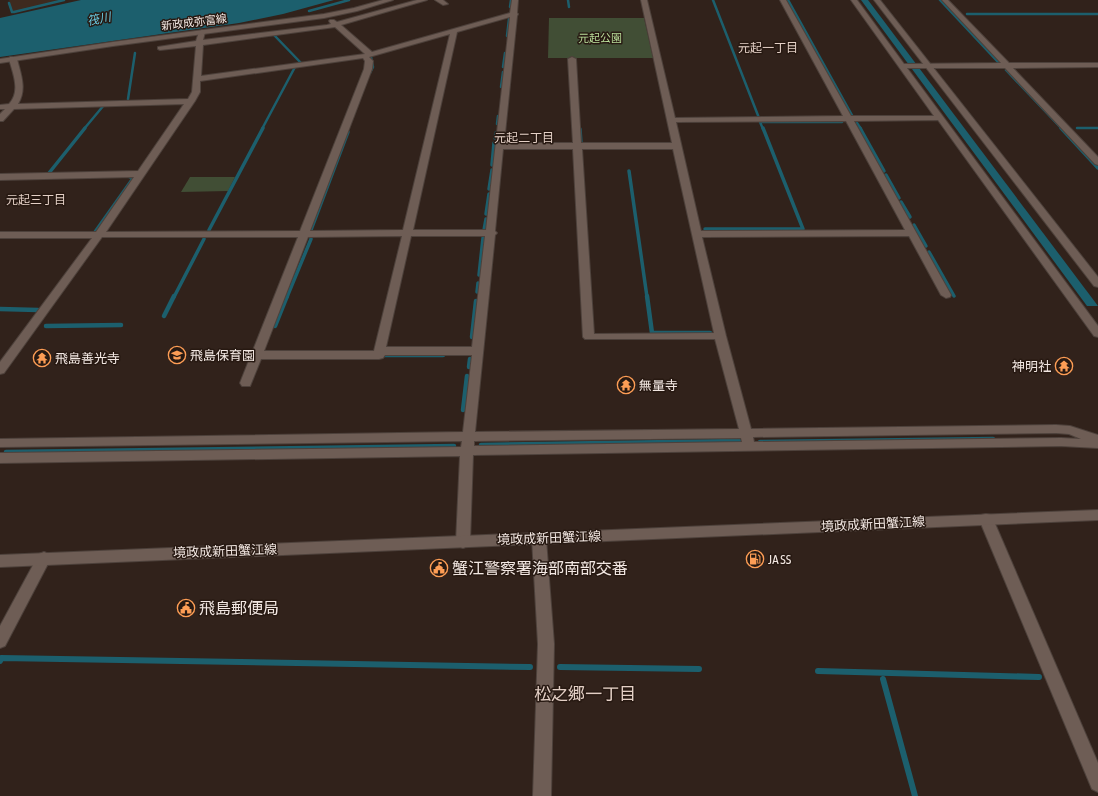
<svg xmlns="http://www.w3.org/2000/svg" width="1098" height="796" viewBox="0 0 1098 796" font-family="'Asap Condensed','Noto Sans JP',sans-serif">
  <rect width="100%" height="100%" fill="#31221b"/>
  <polygon fill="#3e2a1f" points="9,0 63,0 14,12 12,11"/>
  <g fill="#414e35">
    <polygon points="549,18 644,18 653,58 548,58"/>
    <polygon points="190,177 235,177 228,191 181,192"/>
  </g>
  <g fill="#1c5f6d">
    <polygon points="81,0 334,0 283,14 239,23 0,57 0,18"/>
    <polygon points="861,0 868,0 1098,306 1087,306"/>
  </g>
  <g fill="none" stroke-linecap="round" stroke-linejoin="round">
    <g stroke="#1c5f6d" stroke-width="2.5">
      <polyline points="568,0 569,7"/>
      <polyline points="713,0 759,118"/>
      <polyline points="788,0 853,117"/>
      <polyline points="940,0 998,62"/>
      <polyline points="9,3 12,12 14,12 64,0"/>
      <polyline points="510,7 511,0"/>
      <polyline points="309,11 349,0"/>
      <polyline points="967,14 1098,14"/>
      <polyline points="274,35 301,63"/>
      <polyline points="507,36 509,19"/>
      <polyline points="503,67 505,53"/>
      <polyline points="1006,70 1062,129"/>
      <polyline points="370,73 373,67 371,57"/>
      <polyline points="501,87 503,72"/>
      <polyline points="128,99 135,53"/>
      <polyline points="857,123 861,129"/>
      <polyline points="497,124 498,116"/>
      <polyline points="1077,128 1098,128"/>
      <polyline points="84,129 104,105"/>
      <polyline points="262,129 295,67"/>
      <polyline points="763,129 760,122 842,122"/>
    </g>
    <g stroke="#1c5f6d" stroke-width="3.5">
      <polyline points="860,128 884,171"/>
      <polyline points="1061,128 1098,168"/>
      <polyline points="580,129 581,143"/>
      <polyline points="495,138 496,133"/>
      <polyline points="492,165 494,143"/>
      <polyline points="629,171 647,297"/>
      <polyline points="49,173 85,128"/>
      <polyline points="886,175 899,198"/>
      <polyline points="489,189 492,170"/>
      <polyline points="901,202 910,217"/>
      <polyline points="486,214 489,194"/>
      <polyline points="914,225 926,246"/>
      <polyline points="705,229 803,229 763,128"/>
      <polyline points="209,230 263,128"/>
      <polyline points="311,230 348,132"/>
      <polyline points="484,230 486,219"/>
      <polyline points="95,232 134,177 130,177"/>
      <polyline points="929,252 954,296"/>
      <polyline points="479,275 483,238"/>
      <polyline points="477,292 478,283"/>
      <polyline points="174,297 204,239"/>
      <polyline points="287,297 311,239"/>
    </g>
    <g stroke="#1c5f6d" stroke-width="4.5">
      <polyline points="647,296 652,333 710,333"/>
      <polyline points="0,309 38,310"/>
      <polyline points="164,316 174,296"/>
      <polyline points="46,326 121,325"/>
      <polyline points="275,326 287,296"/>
      <polyline points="472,337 476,301"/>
      <polyline points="384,355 443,355"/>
      <polyline points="469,367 470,359"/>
      <polyline points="463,410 467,376"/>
      <polyline points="760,442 993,439"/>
      <polyline points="481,445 739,441"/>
      <polyline points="6,452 454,446"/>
    </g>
    <g stroke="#1c5f6d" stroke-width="6">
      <polyline points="0,661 1,658 530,667"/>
      <polyline points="560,667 699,669"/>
      <polyline points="818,671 1039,677"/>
      <polyline points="883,679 915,796"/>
    </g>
    <defs>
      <g id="minor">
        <path d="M417,0H427L341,25L372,52L510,13L512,0H518L517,13L518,14L517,16L504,143H573L568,59L572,57L576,59L581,143H672L641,0H647L675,118L843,116L780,0H786L851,116H934L851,0H857L904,64L1001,63L942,0H948L1009,63H1098V67L1013,68L1098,157V165L1095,164L1005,68H907L1098,326V337L1094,336L938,120L854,121L951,295L950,297L946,298L941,295L909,236L702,237L726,336L751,429L1056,425L1070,426L1098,435V448L1061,446L473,455L470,542L468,546L463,548L458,546L456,542L460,456L0,463V453L461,447L462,441L0,447V439L463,432L472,355H385L383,358L379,359H261L250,386H242L240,383L298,237H102L4,373L0,374V362L92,238H0V232H96L134,177L0,180V174L138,171L184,104L14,109L3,121H0V114L5,109H0V105L9,104C21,91 13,74 9,59L10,57H16L17,59C21,75 27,89 18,104L188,99L192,92L196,46L160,50L158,49V47L196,41L199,32L202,30L205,32L203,40L327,25L331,24L329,21L330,20H334L337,22ZM510,17L486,230H413L457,32ZM335,27L365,54L201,76L203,45ZM450,34L403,230L310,231L372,69L373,61L369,57ZM363,58L365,61L364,69L300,231L106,232L195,101L200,92V81ZM846,121L905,230L701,231L676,122ZM503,149H573L583,337L585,339H715L739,429L475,432L495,235L497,233L495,231ZM582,149H673L714,333L594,334ZM402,236L374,351H264L308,237ZM411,236H485L472,347H386ZM1056,433L1069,434L1081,439L1061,438L754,442L753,437ZM741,438L742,442L474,446V441Z"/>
        <polygon points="435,0 443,0 448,4 443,5"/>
        <polygon points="986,514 991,515 993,519 1098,763 1098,792 1092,789 979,519 981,515"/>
        <polygon points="44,552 49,554 51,558 5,646 0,648 0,626 39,554"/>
      </g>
      <g id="tertiary">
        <polygon points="874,0 880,0 1098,277 1098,287 1094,286"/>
        <polygon points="539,534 544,535 546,539 554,644 551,796 533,796 538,644 532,539 534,535"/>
      </g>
      <g id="secondary">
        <polygon points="383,0 393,0 357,11 324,18 113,46 0,63 0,59 113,42 324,14 354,8"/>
        <polygon points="1098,510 1098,520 0,567 0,555"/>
      </g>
    </defs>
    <use href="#minor" stroke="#4d413b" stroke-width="2"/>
    <use href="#tertiary" stroke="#4d413b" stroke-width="2"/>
    <use href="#secondary" stroke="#4d413b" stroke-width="2"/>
    <use href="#minor" fill="#6e5d55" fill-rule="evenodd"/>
    <use href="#tertiary" fill="#6e5d55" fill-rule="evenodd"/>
    <use href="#secondary" fill="#6e5d55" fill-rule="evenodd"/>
  </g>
  <defs>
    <symbol id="school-ring" viewBox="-11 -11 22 22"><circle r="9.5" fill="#271912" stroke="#fd9d55" stroke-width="1.5"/><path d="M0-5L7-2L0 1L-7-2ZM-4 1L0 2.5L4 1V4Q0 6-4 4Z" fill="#fd9d55"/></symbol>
    <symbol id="temple-ring" viewBox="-11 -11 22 22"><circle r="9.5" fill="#271912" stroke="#fd9d55" stroke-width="1.5"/><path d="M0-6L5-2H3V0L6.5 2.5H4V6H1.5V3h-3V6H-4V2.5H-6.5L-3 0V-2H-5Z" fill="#fd9d55"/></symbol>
    <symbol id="fuel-ring" viewBox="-11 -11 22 22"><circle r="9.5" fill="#271912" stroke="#fd9d55" stroke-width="1.5"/><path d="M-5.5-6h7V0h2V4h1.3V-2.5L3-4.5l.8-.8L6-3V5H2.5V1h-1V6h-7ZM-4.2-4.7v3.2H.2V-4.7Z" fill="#fd9d55"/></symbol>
    <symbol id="civic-ring" viewBox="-11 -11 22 22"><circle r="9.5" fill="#271912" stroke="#fd9d55" stroke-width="1.5"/><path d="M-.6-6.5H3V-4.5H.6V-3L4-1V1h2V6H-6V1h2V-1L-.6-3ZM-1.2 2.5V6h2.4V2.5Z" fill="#fd9d55"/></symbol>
  </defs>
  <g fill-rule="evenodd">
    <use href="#school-ring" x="167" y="345" width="20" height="20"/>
    <use href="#temple-ring" x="32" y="348" width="20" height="20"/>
    <use href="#temple-ring" x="1054" y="356" width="20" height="20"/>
    <use href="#temple-ring" x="616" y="375" width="20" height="20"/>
    <use href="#fuel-ring" x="745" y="549" width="20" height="20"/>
    <use href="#civic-ring" x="429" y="558" width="20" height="20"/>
    <use href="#civic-ring" x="176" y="598" width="20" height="20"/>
  </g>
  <g text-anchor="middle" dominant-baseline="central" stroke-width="3" stroke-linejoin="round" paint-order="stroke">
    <g font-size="11" fill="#f2e7e2" stroke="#271912">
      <text transform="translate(194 22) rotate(-7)">新政成弥富線</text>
    </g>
    <g font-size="11" fill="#bade9a" stroke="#271912">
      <text x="600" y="38">元起公園</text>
    </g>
    <g font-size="12" font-style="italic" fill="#6bcee6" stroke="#271912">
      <text transform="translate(99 19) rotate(-11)">筏川</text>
    </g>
    <g font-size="12" fill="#e4d0c6" stroke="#271912">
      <text x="768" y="48">元起一丁目</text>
      <text x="524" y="138">元起二丁目</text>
      <text x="36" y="200">元起三丁目</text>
    </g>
    <g font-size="13" fill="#f2e7e2" stroke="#271912" text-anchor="start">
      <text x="190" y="355">飛島保育園</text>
      <text x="55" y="358">飛島善光寺</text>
      <text x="1051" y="366" text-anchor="end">神明社</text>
      <text x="639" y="385">無量寺</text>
      <text x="768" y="559">JA SS</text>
    </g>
    <g font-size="13" fill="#f2e7e2" stroke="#271912">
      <text transform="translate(873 524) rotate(-3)">境政成新田蟹江線</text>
      <text transform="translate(549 538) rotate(-2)">境政成新田蟹江線</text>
      <text transform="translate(225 551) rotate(-2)">境政成新田蟹江線</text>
    </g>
    <g font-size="16" fill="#f2e7e2" stroke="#271912" text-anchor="start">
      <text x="452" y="568">蟹江警察署海部南部交番</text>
      <text x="199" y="608">飛島郵便局</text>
    </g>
    <g font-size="17" fill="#e4d0c6" stroke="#271912">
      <text x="585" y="694">松之郷一丁目</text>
    </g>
  </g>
</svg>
